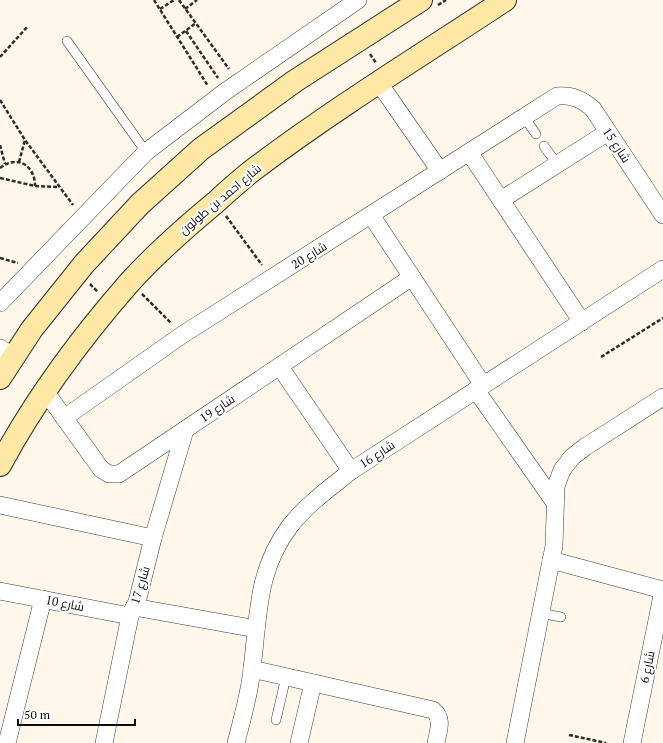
<svg xmlns="http://www.w3.org/2000/svg" width="663" height="743" viewBox="0 0 663 743" font-family="'PT Serif',Cairo,serif">
  <rect width="100%" height="100%" fill="#fff8ea"/>
  <g fill="none" stroke-linecap="round" stroke-linejoin="round">
    <defs>
      <g id="lane">
        <polyline points="67,41 146,152"/>
        <polyline points="524,117 536,134"/>
        <polyline points="544,146 557,164"/>
        <polyline points="540,613 561,617"/>
        <polyline points="276,720 286,677"/>
      </g>
      <g id="street">
        <polyline points="379,83 440,171"/>
        <polyline points="469,152 582,322"/>
        <polyline points="501,200 608,132"/>
        <polyline points="371,215 483,385"/>
        <polyline points="0,303 146,152 226,91 358,0"/>
        <polyline points="0,348 14,357"/>
        <polyline points="280,367 351,471"/>
        <polyline points="476,390 555,503"/>
        <polyline points="45,391 101,469 109,474 119,474 412,277"/>
        <path d="M64,418L182,335L557,96C572,95 582,99 593,109L663,215"/>
        <polyline points="0,505 153,538"/>
        <polyline points="551,560 663,590"/>
        <polyline points="0,591 130,616"/>
        <polyline points="134,607 256,629"/>
        <path d="M252,669L433,710C444,719 438,731 436,743"/>
        <polyline points="7,743 43,599"/>
        <polyline points="104,743 130,616 137,602 153,538 185,430"/>
        <path d="M236,743C242,719 250,693 252,668C259,615 256,571 290,526C307,504 330,488 351,471L663,269"/>
        <polyline points="299,743 313,683"/>
        <polyline points="515,743 554,546 556,486 562,470 572,457 585,447 663,397"/>
        <polyline points="632,743 663,591"/>
      </g>
      <g id="secondary">
        <polyline points="0,378 32,329 84,264 140,204 201,149 295,81 421,0"/>
        <path d="M0,465C35,400 80,339 129,283C155,254 186,227 216,202C228,191 240,180 253,170C334,109 420,56 505,0"/>
      </g>
    </defs>
    <use href="#lane" stroke="#3e3e3e" stroke-width="10"/>
    <use href="#street" stroke="#3e3e3e" stroke-width="18"/>
    <use href="#secondary" stroke="#2d2d2d" stroke-width="24"/>
    <g stroke="#2d2d2d" stroke-width="2.5" stroke-dasharray="4 2" stroke-linecap="butt">
      <polyline points="154,0 208,86"/>
      <polyline points="179,0 229,69"/>
      <polyline points="438,5 446,0"/>
      <polyline points="160,9 174,0"/>
      <polyline points="185,9 197,0"/>
      <polyline points="186,31 218,78"/>
      <polyline points="177,37 196,23"/>
      <polyline points="370,54 376,63"/>
      <polyline points="0,57 28,26"/>
      <polyline points="0,100 25,140 73,205"/>
      <polyline points="0,145 5,164"/>
      <polyline points="19,162 25,140"/>
      <path d="M0,168C18,154 35,166 35,186"/>
      <polyline points="0,178 35,186 59,187"/>
      <polyline points="226,216 262,265"/>
      <polyline points="0,258 18,263"/>
      <polyline points="90,284 98,292"/>
      <polyline points="142,294 171,323"/>
      <polyline points="601,357 663,318"/>
      <polyline points="569,735 606,743"/>
    </g>
    <use href="#lane" stroke="#fff" stroke-width="9"/>
    <use href="#street" stroke="#fff" stroke-width="17"/>
    <use href="#secondary" stroke="#ffe8a5" stroke-width="22"/>
  </g>
  <g text-anchor="middle" dominant-baseline="central" stroke-width="4" stroke-linejoin="round" paint-order="stroke">
    <g font-size="12" fill="#0b0b0b" stroke="#fff">
      <text transform="translate(617 145) rotate(56)">شارع 15</text>
      <text transform="translate(220 199) rotate(-40)">شارع احمد بن طولون</text>
      <text transform="translate(309 255) rotate(-32)">شارع 20</text>
      <text transform="translate(217 408) rotate(-34)">شارع 19</text>
      <text transform="translate(377 454) rotate(-33)">شارع 16</text>
      <text transform="translate(140 585) rotate(-73)">شارع 17</text>
      <text transform="translate(65 603) rotate(11)">شارع 10</text>
      <text transform="translate(647 667) rotate(-79)">شارع 6</text>
    </g>
  </g>
  <path d="M18 719v6h117v-6" fill="none" stroke="#0b0b0b" stroke-width="2"/>
  <text x="24" y="719" font-size="12" fill="#0b0b0b" stroke="#ffffff" stroke-width="3" paint-order="stroke">50 m</text>
</svg>
